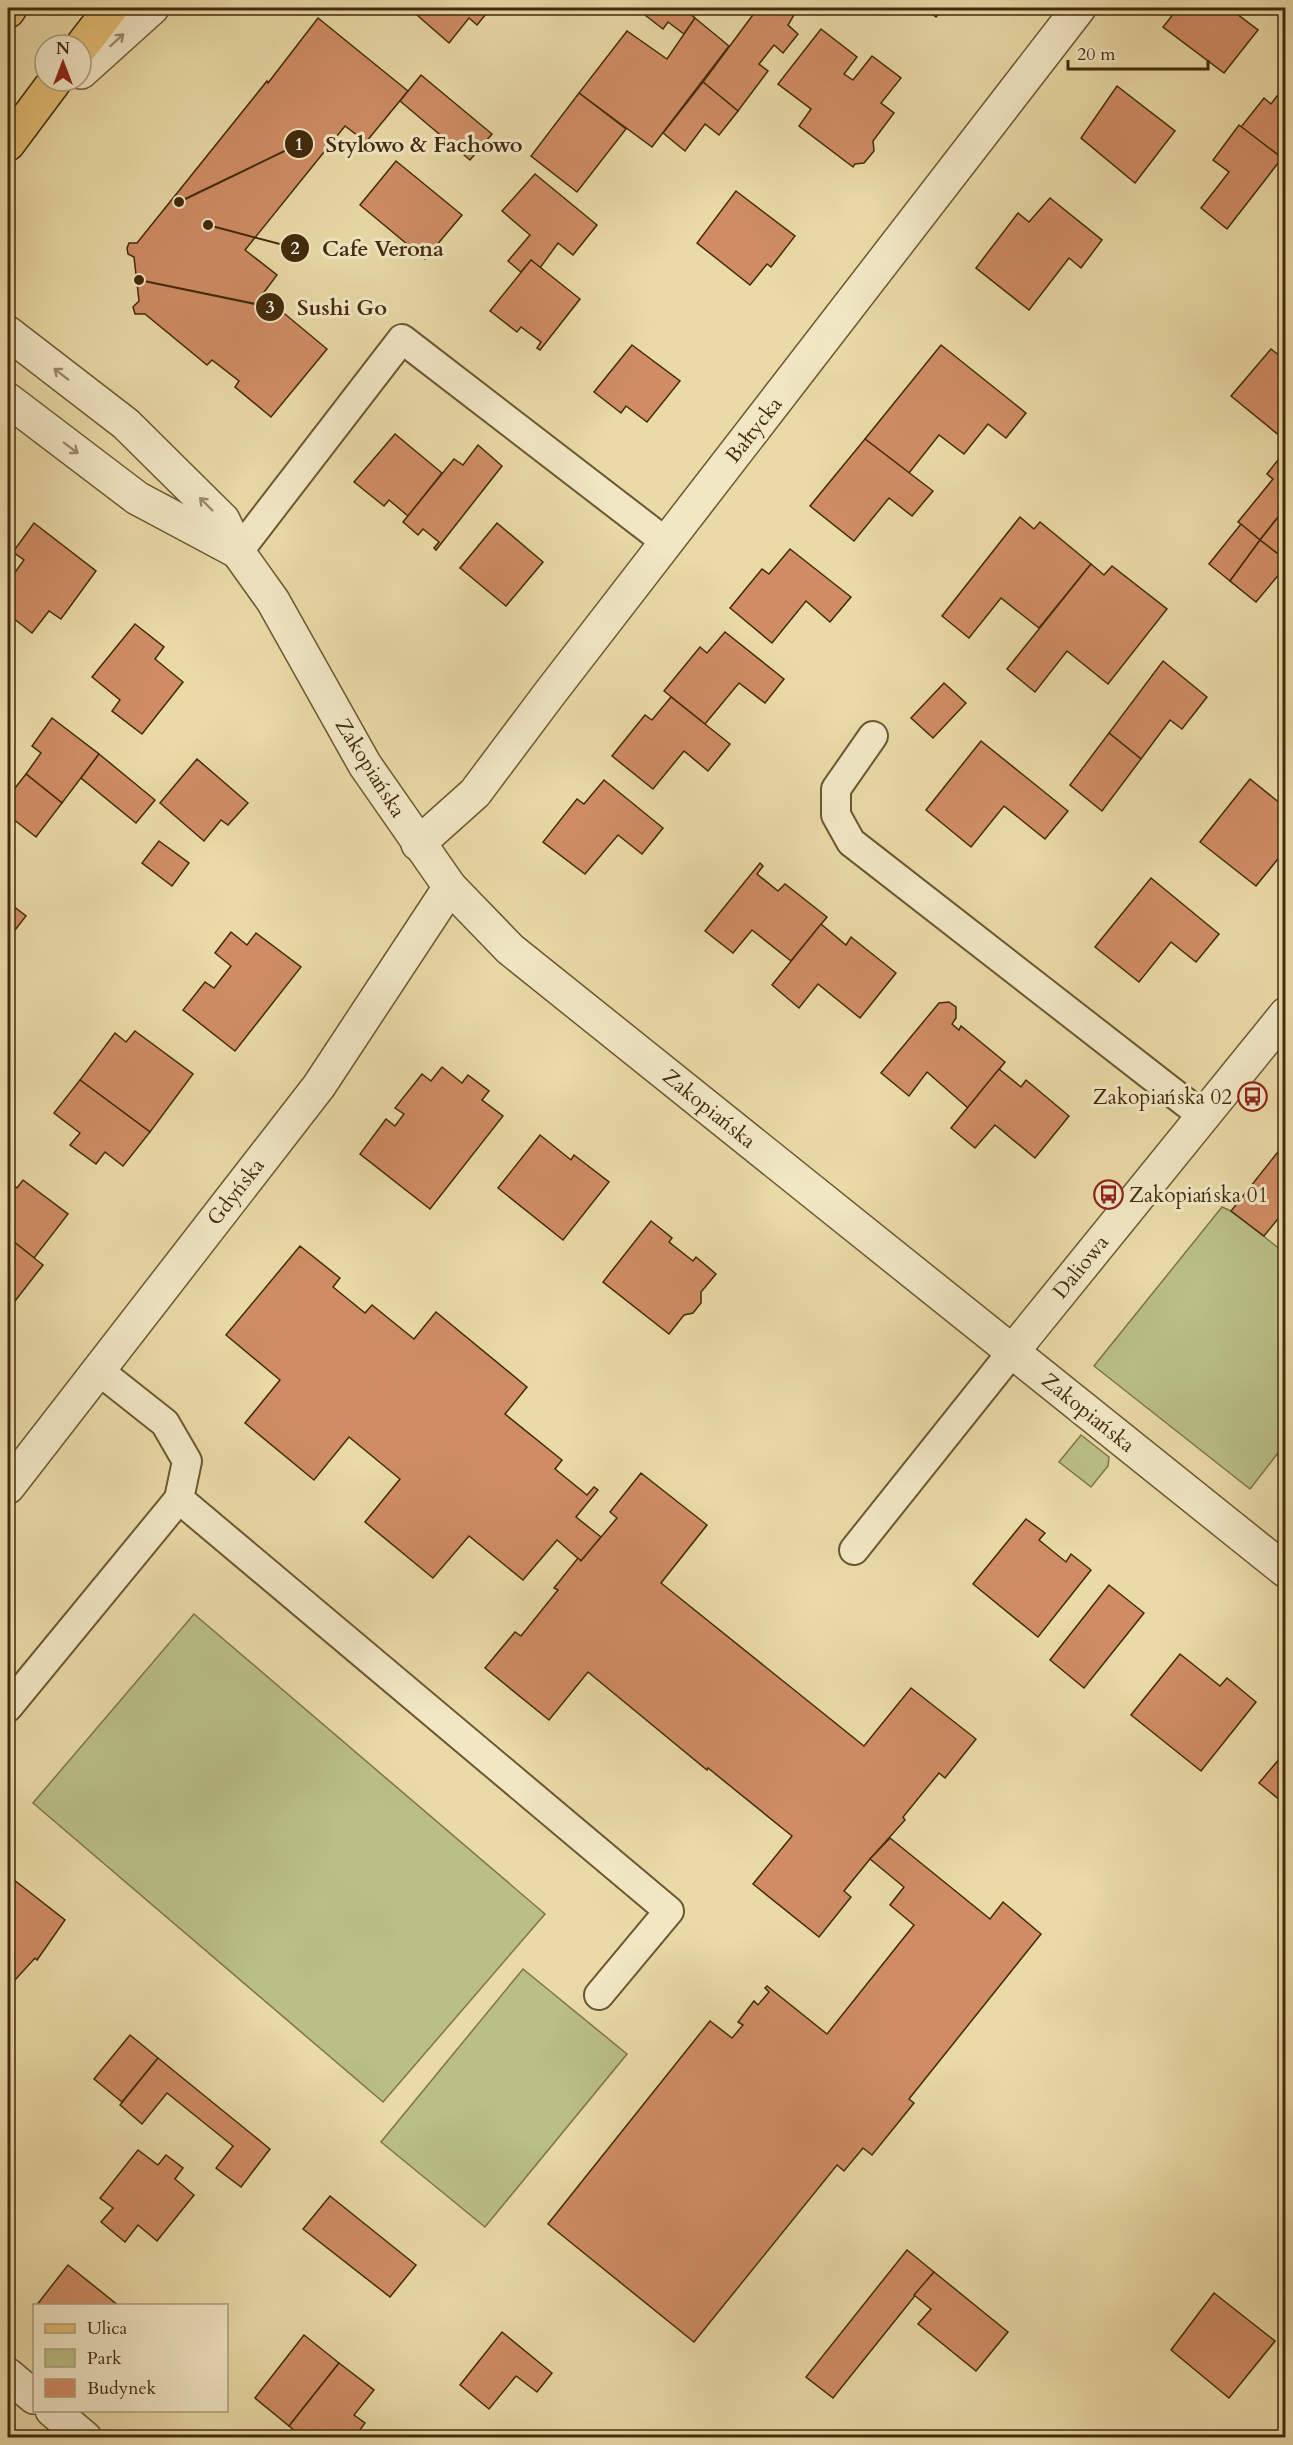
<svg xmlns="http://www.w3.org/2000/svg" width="1293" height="2445" viewBox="0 0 1293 2445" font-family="Cardo,serif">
  <rect width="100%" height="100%" fill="#e9daa6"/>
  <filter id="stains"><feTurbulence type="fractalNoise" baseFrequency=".00333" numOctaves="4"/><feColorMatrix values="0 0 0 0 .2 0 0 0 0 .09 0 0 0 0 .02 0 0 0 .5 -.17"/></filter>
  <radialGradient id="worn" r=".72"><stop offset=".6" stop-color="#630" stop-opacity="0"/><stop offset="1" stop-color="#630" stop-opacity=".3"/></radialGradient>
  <g fill="#b9bf85" stroke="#7e7548" stroke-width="1.5">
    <polygon points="1222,1207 1231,1211 1285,1253 1285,1444 1250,1489 1094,1366"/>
    <polygon points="1081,1435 1109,1457 1108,1466 1091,1487 1059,1462"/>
    <polygon points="194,1614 545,1914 383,2102 33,1803"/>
    <polygon points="523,1969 627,2054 485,2227 381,2142"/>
  </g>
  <g fill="#d08d64" stroke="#422b0c" stroke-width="1.5">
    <polygon points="409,8 491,8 477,25 469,18 449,43"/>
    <polygon points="636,8 683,8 695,18 684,34 668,22 663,29"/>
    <polygon points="758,8 798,8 788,25 798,34 783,53 774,45 759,64 768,71 738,111 703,82"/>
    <polygon points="924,8 944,8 936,17"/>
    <polygon points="1178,8 1229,8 1258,30 1224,73 1163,27"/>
    <polygon points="318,18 408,91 366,142 345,126 245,250 277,275 262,295 327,349 271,417 235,387 239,381 212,360 207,365 145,314 135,314 133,307 139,301 134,257 128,254 127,248 129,243 137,243 267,81 268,83"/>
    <polygon points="695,18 729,46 652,147 579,93 627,31 667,59"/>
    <polygon points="821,29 857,57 844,74 853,80 872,56 901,78 881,103 894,113 873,141 874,151 864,163 855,164 853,167 799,126 811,109 778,84"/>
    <polygon points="421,75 492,134 470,160 400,101"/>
    <polygon points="703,82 738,111 719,135 705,124 685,151 663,133"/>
    <polygon points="1117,86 1175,131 1135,183 1081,138"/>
    <polygon points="579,93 626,129 577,192 531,156"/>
    <polygon points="1277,96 1286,100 1286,154 1282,158 1241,127 1264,98 1271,104"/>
    <polygon points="1239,125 1282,158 1227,229 1201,208 1229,172 1213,160"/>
    <polygon points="396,161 462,215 425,259 360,205"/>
    <polygon points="535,174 597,225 573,255 558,243 540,268 531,260 521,272 508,261 530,235 502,211"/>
    <polygon points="736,191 795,236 771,267 767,264 750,285 697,243"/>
    <polygon points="1050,198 1102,240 1081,268 1069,258 1029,310 976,268 1018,213 1029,222"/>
    <polygon points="531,260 580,299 540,350 537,348 541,342 521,327 517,332 490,311"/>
    <polygon points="632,345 680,381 647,422 626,406 621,413 594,392"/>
    <polygon points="941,345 1026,413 1006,438 988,424 964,454 939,435 909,473 865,439"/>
    <polygon points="1271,349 1286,361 1286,441 1231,396"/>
    <polygon points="395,434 442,473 408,516 389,500 384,506 354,482"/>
    <polygon points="865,439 933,491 912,516 889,498 854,541 810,506"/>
    <polygon points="478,445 502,466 436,550 434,548 439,542 423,529 418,535 403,522 454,459 463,465"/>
    <polygon points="1284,452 1286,507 1260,540 1238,522 1273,479 1267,474"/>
    <polygon points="1286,507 1286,553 1282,558 1260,540"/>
    <polygon points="1020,517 1034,529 1040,522 1091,564 1039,628 1001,598 969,638 942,616"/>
    <polygon points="34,523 96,571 61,619 49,611 32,633 8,614 8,582 24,560 13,552"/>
    <polygon points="497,523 543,562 506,606 460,568"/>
    <polygon points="1241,524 1260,540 1230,581 1209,564"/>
    <polygon points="1260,540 1286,560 1286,566 1256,602 1230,581"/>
    <polygon points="790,549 851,597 830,622 806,601 772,643 730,608 762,569 769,574"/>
    <polygon points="1091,564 1104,575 1112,566 1167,609 1108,684 1067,651 1035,692 1007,669"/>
    <polygon points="135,624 164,647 155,659 183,682 142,734 112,711 120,700 92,677"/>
    <polygon points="725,632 784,679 765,703 739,683 705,724 664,691 700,647 707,653"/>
    <polygon points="1163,661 1207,697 1182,729 1170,720 1141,759 1109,733"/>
    <polygon points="944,683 966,703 933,738 911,718"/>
    <polygon points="671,697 730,744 708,771 684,751 653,789 612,756 645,715 652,720"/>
    <polygon points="52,718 99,754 62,803 26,774 41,753 32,746"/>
    <polygon points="1109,733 1141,759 1102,811 1070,785"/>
    <polygon points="981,741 1068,811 1045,839 1004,806 971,847 926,810"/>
    <polygon points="99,754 155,800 136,823 81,778"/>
    <polygon points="197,759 248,803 228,825 221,820 204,841 160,803"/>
    <polygon points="26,774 62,803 36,837 8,815 8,797"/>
    <polygon points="1250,779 1286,808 1286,849 1256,886 1200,842"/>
    <polygon points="604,780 663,828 642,854 618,835 585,874 543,842 577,799 584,804"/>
    <polygon points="159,841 189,863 172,886 142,863"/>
    <polygon points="760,863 763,866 757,874 778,891 785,884 827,917 791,961 752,930 733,953 705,931"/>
    <polygon points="1151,878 1219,934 1196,962 1171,942 1139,982 1095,947"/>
    <polygon points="8,902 26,916 8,939"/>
    <polygon points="821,924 846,945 851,937 896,973 860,1018 818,984 799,1008 772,985"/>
    <polygon points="231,932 247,945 256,933 301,967 235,1051 183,1010 205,982 214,988 231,966 215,953"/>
    <polygon points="949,1002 956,1007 956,1018 952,1024 959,1030 961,1026 1005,1062 968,1108 927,1072 909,1096 881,1073 939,1003"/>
    <polygon points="135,1031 193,1074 150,1132 80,1080 115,1033 126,1042"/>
    <polygon points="442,1067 462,1083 468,1075 489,1091 482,1100 503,1116 430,1209 360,1154 386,1119 395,1126 404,1114 395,1108 422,1074 431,1081"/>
    <polygon points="999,1069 1021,1087 1026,1080 1069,1116 1035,1158 995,1125 975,1148 951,1128"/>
    <polygon points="80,1080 150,1132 123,1166 105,1152 96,1164 70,1145 80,1133 54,1113"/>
    <polygon points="540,1135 571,1160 574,1155 609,1182 563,1240 498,1188"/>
    <polygon points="1285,1143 1286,1209 1264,1236 1231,1211"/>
    <polygon points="23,1180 68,1214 34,1258 8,1237 8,1181 17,1188"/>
    <polygon points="651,1221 672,1238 669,1242 693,1261 696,1257 716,1274 701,1292 701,1303 693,1313 684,1315 669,1334 603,1282"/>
    <polygon points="8,1237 43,1265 8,1310"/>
    <polygon points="300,1246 340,1278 333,1287 365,1313 372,1305 414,1339 436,1312 527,1387 505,1414 562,1460 555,1469 587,1495 594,1487 598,1490 576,1517 601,1537 581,1561 557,1540 523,1580 469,1536 433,1578 365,1522 400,1479 349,1437 314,1480 245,1423 280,1380 226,1335"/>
    <polygon points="641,1473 707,1525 661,1583 864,1746 911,1688 976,1739 945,1778 939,1773 903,1817 905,1820 870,1859 844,1891 851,1897 819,1937 753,1884 792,1836 708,1768 707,1770 588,1672 549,1720 485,1668 515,1632 521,1636 558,1590 554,1588 578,1558 581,1561 617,1518 610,1512"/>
    <polygon points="1026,1519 1045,1533 1039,1540 1066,1562 1071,1554 1091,1570 1038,1637 973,1584"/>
    <polygon points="1109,1585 1144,1613 1084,1688 1050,1660"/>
    <polygon points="1180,1654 1220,1686 1227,1678 1256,1702 1201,1771 1131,1715"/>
    <polygon points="1286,1751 1286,1805 1259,1783"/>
    <polygon points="890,1838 990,1919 1003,1902 1041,1934 909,2099 914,2103 872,2155 863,2148 844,2171 837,2165 694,2342 548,2224 710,2021 732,2038 743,2025 738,2022 754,2001 758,2005 769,1992 765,1988 767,1986 827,2034 914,1925 890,1905 904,1887 870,1859"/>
    <polygon points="9,1876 65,1920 37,1960 35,1958 15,1980 8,1974"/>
    <polygon points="130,2035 158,2058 122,2102 94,2079"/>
    <polygon points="158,2058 270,2149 241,2187 216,2168 233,2146 167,2093 142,2124 120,2105"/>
    <polygon points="138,2150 158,2165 166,2155 183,2168 175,2179 194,2195 157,2241 138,2225 125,2242 101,2222 113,2208 100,2198"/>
    <polygon points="330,2196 416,2265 390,2297 303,2229"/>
    <polygon points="907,2250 934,2272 833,2398 806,2377"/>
    <polygon points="68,2265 119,2306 36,2306"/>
    <polygon points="934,2272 1008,2332 976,2371 918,2324 931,2309 914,2295"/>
    <polygon points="1214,2293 1275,2341 1229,2398 1171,2350"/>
    <polygon points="502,2332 552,2373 537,2392 516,2376 489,2409 460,2385"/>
    <polygon points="304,2335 339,2363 289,2426 255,2398"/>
    <polygon points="339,2363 374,2390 354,2415 365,2423 354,2438 304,2438 289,2426"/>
  </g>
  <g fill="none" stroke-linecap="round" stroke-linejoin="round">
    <defs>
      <g id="service">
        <polyline points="238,552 402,339 667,543"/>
        <polyline points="873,736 836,789 836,815 851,842 1203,1116"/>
        <polyline points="98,1370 165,1423 187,1461 179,1499 669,1911 599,1995"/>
        <polyline points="854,1550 1012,1352"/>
        <polyline points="8,1707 179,1499"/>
      </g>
      <g id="minor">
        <polyline points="81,72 152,8"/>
        <polyline points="8,333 126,424 223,520 238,552 273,601 365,765 450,887 510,949 1286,1571"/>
        <polyline points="8,400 137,498 238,552"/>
        <polyline points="418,844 475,793 550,693 1079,8"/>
        <polyline points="1012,1352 1286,1014"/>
        <polyline points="8,1487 319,1086 450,887"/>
        <polyline points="8,2375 34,2397"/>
        <polyline points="52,2410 85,2438"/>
      </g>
      <g id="primary">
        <polyline points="8,11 10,8"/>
        <polyline points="81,47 111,8"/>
        <polyline points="8,144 55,81"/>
      </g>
    </defs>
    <use href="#service" stroke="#6c5732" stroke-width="32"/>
    <use href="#minor" stroke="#6c5732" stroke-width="36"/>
    <use href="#primary" stroke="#422b0c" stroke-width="36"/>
    <use href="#service" stroke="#f1e7c5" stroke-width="28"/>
    <use href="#minor" stroke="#f1e7c5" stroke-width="33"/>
    <use href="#primary" stroke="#e4bd73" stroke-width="33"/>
  </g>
  <defs><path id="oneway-shaft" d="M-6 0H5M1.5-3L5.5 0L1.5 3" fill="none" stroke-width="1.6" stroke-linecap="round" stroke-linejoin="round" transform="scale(1.5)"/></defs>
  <g stroke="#9a8968">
    <use href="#oneway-shaft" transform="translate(117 40) rotate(-42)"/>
    <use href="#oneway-shaft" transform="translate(61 374) rotate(-142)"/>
    <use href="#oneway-shaft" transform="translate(71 448) rotate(37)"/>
    <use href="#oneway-shaft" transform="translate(206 504) rotate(-135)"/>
  </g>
  <defs>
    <symbol id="bus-ring" viewBox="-11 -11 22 22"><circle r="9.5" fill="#f1e7c5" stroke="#8f2418" stroke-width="1.5"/><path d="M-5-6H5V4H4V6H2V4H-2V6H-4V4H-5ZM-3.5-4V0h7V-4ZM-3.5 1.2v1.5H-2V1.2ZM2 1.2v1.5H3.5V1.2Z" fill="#8f2418"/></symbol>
  </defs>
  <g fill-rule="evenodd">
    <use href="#bus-ring" x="1236" y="1080" width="33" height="33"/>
    <use href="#bus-ring" x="1092" y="1178" width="33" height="33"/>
  </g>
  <g text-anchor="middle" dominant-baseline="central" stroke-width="6" stroke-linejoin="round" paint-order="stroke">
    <g font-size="21" fill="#422b0c" stroke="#f1e7c5">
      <text transform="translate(754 430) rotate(-52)">Bałtycka</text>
      <text transform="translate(370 768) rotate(58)">Zakopiańska</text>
      <text transform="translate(709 1109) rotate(39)">Zakopiańska</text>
      <text transform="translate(236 1192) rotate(-52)">Gdyńska</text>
      <text transform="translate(1081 1267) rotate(-51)">Daliowa</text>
      <text transform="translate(1088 1413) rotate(39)">Zakopiańska</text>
    </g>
    <g font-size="21" fill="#422b0c" stroke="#f1e7c5" text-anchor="end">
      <text x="1232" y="1097">Zakopiańska 02</text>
      <text x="1129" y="1195" text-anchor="start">Zakopiańska 01</text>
    </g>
  </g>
  <path fill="none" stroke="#422b0c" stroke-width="2" d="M179 202L299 144M208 225L295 248M139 280L270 307"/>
  <g fill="#422b0c" stroke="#f1e7c5" stroke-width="2">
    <circle cx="179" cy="202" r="6"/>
    <circle cx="208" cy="225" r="6"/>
    <circle cx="139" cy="280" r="6"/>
    <circle cx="299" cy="144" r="15"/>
    <circle cx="295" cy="248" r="15"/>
    <circle cx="270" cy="307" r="15"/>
  </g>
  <g font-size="18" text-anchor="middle" font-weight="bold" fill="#fff">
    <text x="299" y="150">1</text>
    <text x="295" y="254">2</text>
    <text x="270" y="313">3</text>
  </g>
  <g font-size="22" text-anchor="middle" font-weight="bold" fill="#422b0c" stroke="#f1e7c5" stroke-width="6" stroke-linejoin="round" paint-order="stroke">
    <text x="424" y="152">Stylowo &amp; Fachowo</text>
    <text x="383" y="256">Cafe Verona</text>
    <text x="342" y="315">Sushi Go</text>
  </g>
  <rect width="1293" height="2445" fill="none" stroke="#e9daa6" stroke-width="30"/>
  <rect x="9" y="9" width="1275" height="2427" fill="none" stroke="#422b0c" stroke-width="3"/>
  <rect x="15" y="15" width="1263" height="2415" fill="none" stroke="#422b0c" stroke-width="1.5"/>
  <rect x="33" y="2304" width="195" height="108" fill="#f1e7c5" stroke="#ab9c7b" stroke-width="1.5"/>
  <rect x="45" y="2324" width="30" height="9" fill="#e4bd73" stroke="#ab9c7b" stroke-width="1.5"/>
  <text x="87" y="2334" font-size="18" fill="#422b0c">Ulica</text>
  <rect x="45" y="2349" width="30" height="18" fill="#b9bf85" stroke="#ab9c7b" stroke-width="1.5"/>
  <text x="87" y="2364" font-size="18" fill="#422b0c">Park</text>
  <rect x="45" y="2379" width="30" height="18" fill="#d08d64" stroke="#ab9c7b" stroke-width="1.5"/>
  <text x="87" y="2394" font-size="18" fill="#422b0c">Budynek</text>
  <g transform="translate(63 63)"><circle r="28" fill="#f1e7c5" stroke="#ab9c7b" stroke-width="1.5"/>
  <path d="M0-4.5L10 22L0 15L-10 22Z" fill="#8f2418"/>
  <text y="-9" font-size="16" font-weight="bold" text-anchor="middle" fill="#422b0c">N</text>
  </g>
  <path d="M1068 60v9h140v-9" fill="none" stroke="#422b0c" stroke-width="3"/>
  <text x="1077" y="60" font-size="18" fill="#422b0c" stroke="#f1e7c5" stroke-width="4.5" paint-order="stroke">20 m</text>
  <rect width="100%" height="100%" filter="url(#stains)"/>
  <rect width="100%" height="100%" fill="url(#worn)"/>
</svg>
